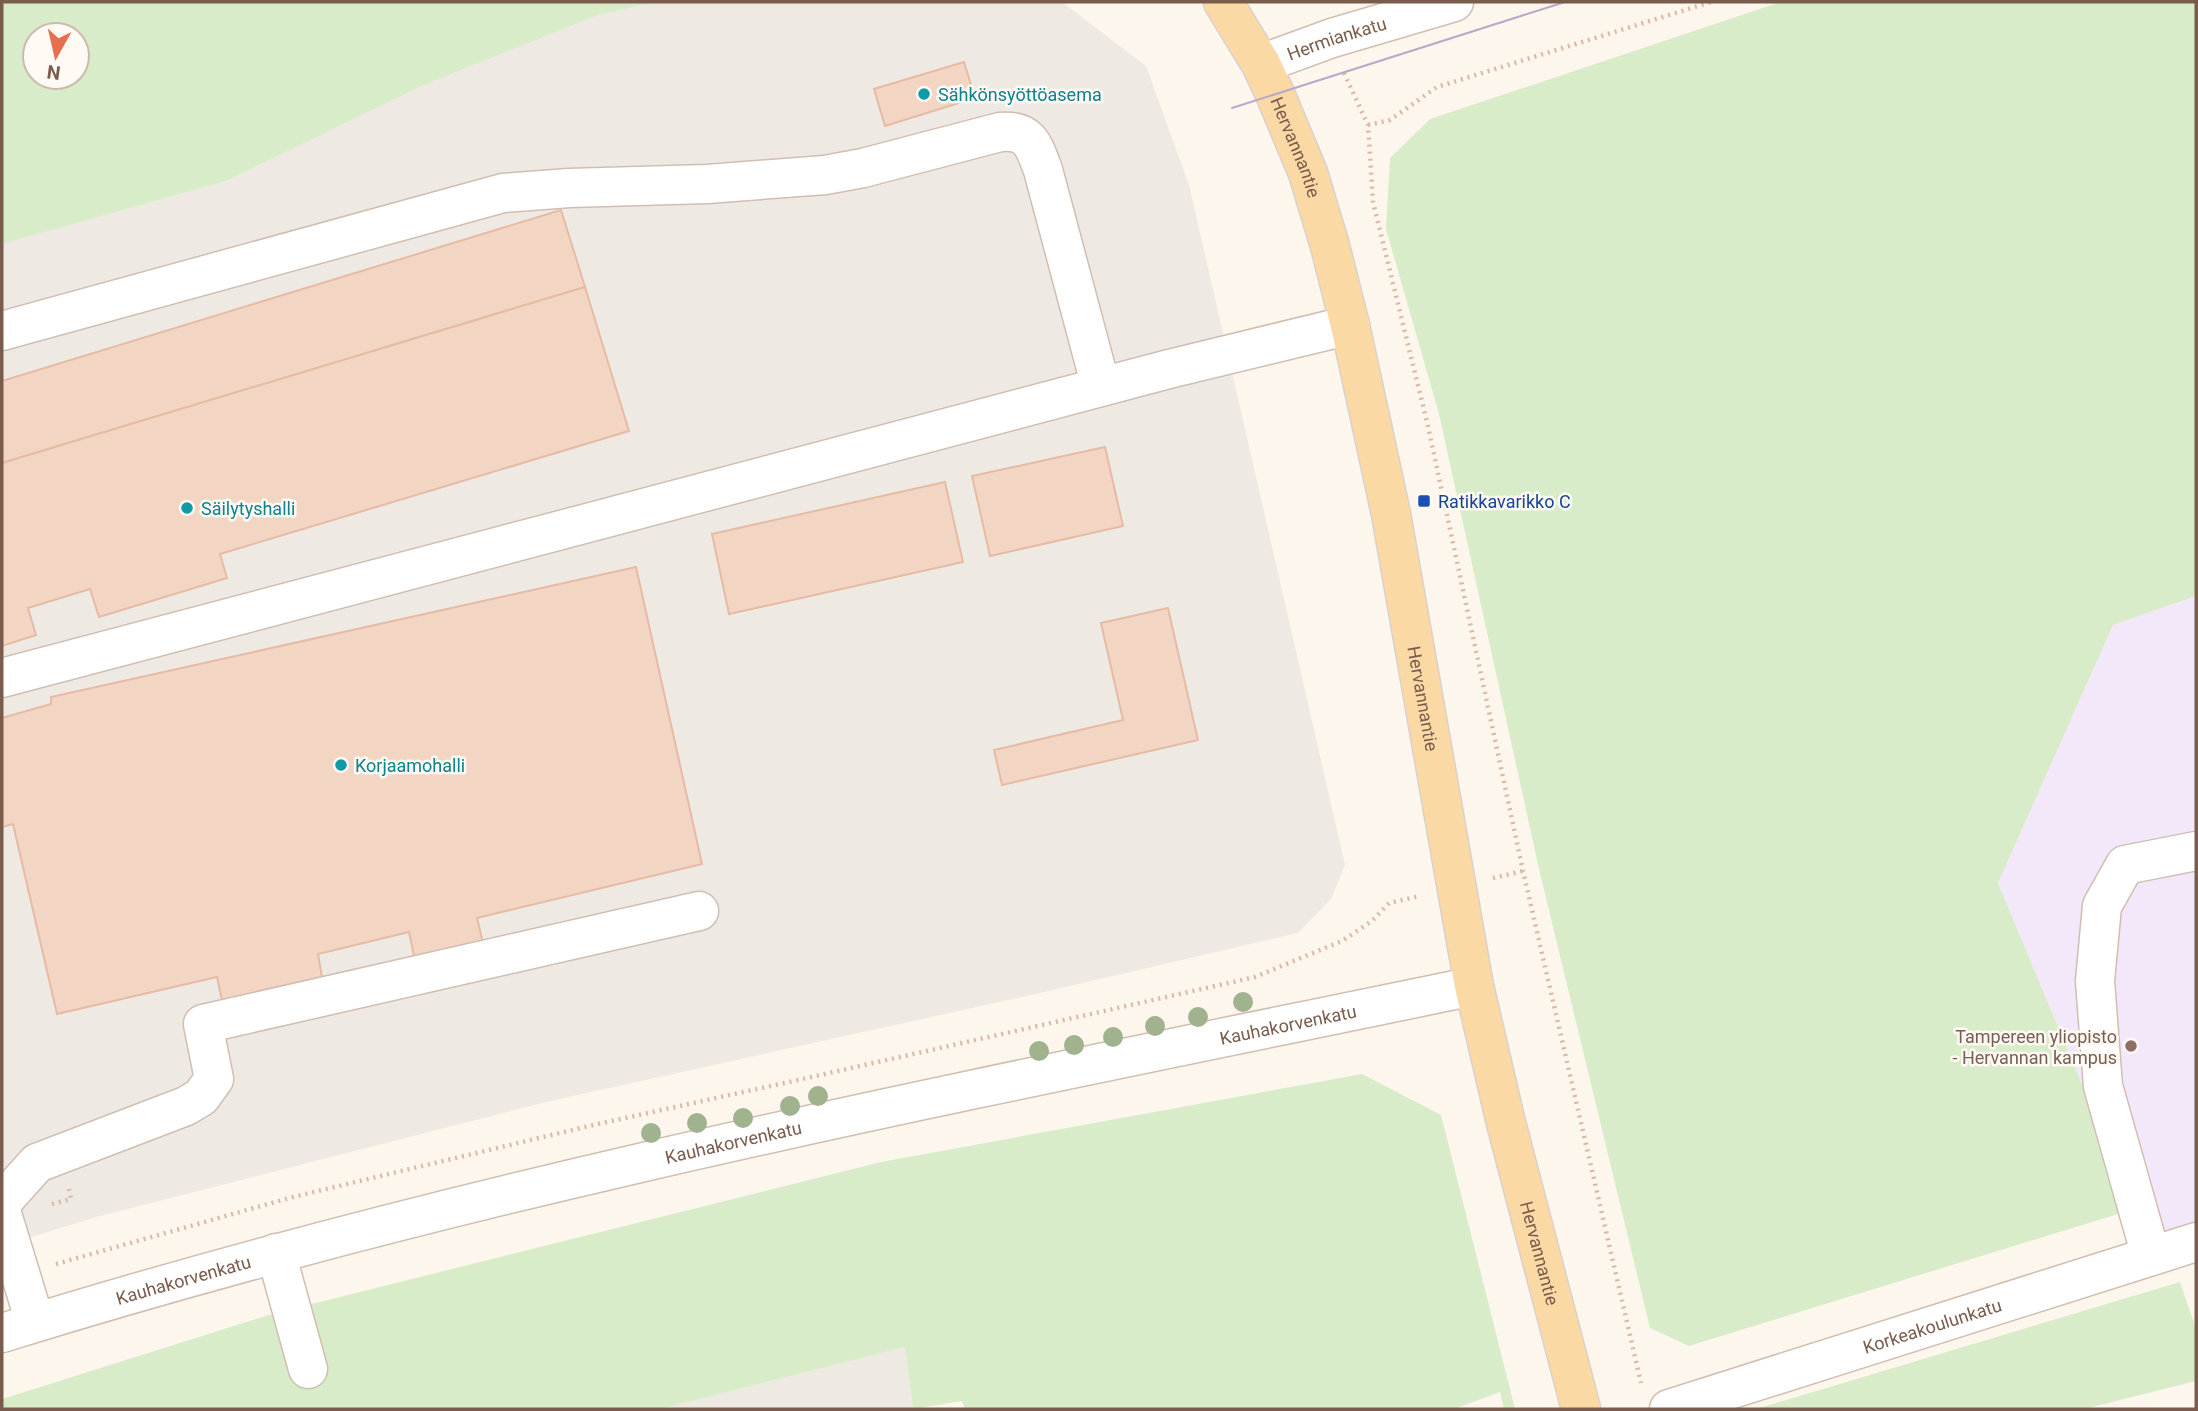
<svg xmlns="http://www.w3.org/2000/svg" width="2198" height="1411" viewBox="0 0 2198 1411" font-family="Roboto,sans-serif">
  <rect width="100%" height="100%" fill="#fdf6ec"/>
  <g fill="#efe9e4">
    <polygon points="658,2 1062,2 1146,66 1189,185 1345,865 1331,899 1298,933 1040,993 546,1102 100,1216 2,1246 2,244 226,181 422,86 601,14"/>
    <polygon points="905,1347 913,1409 661,1409"/>
  </g>
  <polygon fill="#f3e8fa" points="2196,596 2196,1223 2149,1238 2134,1209 1998,883 2113,625"/>
  <g fill="#d8ecc9" fill-rule="evenodd">
    <path d="M2,2H658L601,14L422,86L226,181L2,244ZM35,35H77V77H35Z"/>
    <polygon points="1781,2 2196,2 2196,596 2113,625 1998,883 2134,1209 1689,1346 1650,1328 1539,869 1439,414 1386,229 1390,158 1430,119"/>
    <polygon points="1362,1074 1441,1115 1515,1409 1504,1409 1500,1392 1454,1409 965,1409 962,1401 913,1409 905,1347 661,1409 2,1409 2,1399 272,1314 881,1162"/>
    <polygon points="2180,1282 2196,1329 2196,1381 2084,1409 1756,1409"/>
  </g>
  <g fill="#f3d5c3" stroke="#e6bba3" stroke-width="2">
    <polygon points="964,62 975,98 885,126 874,89"/>
    <polygon points="561,210 585,287 2,463 2,381"/>
    <polygon points="585,287 629,431 220,554 227,578 99,617 90,589 28,608 36,635 2,646 2,463"/>
    <polygon points="1105,447 1123,526 990,556 972,476"/>
    <polygon points="945,482 963,562 729,614 712,534"/>
    <polygon points="636,567 702,864 477,918 484,947 415,961 409,932 318,954 323,983 223,1005 217,977 57,1014 13,824 2,827 2,718 51,704 51,697"/>
    <polygon points="1168,608 1198,740 1002,785 994,750 1123,720 1101,623"/>
  </g>
  <g fill="none" stroke-linecap="round" stroke-linejoin="round">
    <defs>
      <g id="minor">
        <path id="s1" d="M1261,64L1332,38L1454,2"/>
        <path d="M2,331L503,193L569,188L707,184L825,175L863,168L1000,132C1030,129 1034,146 1043,170L1101,387"/>
        <polyline points="2,678 1169,369 1350,325"/>
        <polyline points="2,1202 37,1163 186,1106 201,1097 214,1079 203,1024 699,911"/>
        <polyline points="2,1214 35,1322"/>
        <polyline points="276,1253 308,1369"/>
        <polyline points="2151,1256 2103,1086 2095,981 2102,906 2125,865 2196,851"/>
        <path id="s2" d="M2,1333C484,1183 981,1088 1474,986"/>
        <path id="s3" d="M1669,1409L2196,1242"/>
      </g>
      <g id="major">
        <path id="s4" d="M1223,2L1261,64L1275,94L1308,173L1330,246L1350,325L1391,514L1474,986L1506,1123L1581,1409"/>
      </g>
    </defs>
    <use href="#minor" stroke="#d1beb0" stroke-width="41"/>
    <use href="#major" stroke="#dad1cd" stroke-width="41"/>
    <g stroke="#d9b8a5" stroke-width="4.5" stroke-dasharray="2 5" stroke-linecap="butt">
      <polyline points="1344,73 1368,125 1373,202 1428,426 1523,871 1641,1383"/>
      <polyline points="1368,125 1390,120 1437,87 1711,2"/>
      <polyline points="1493,878 1523,871"/>
      <polyline points="52,1204 71,1199 69,1189"/>
      <polyline points="56,1264 293,1197 589,1126 798,1080 1255,977 1342,941 1372,921 1389,903 1420,896"/>
    </g>
    <use href="#minor" stroke="#fff" stroke-width="38"/>
    <use href="#major" stroke="#fbd9a5" stroke-width="38"/>
    <polyline stroke="#b9a8c9" stroke-width="2" points="1232,108 1565,2"/>
  </g>
  <g fill="#a0b28e">
    <circle cx="1243" cy="1002" r="10"/>
    <circle cx="1198" cy="1017" r="10"/>
    <circle cx="1155" cy="1026" r="10"/>
    <circle cx="1113" cy="1037" r="10"/>
    <circle cx="1074" cy="1045" r="10"/>
    <circle cx="1039" cy="1051" r="10"/>
    <circle cx="818" cy="1096" r="10"/>
    <circle cx="790" cy="1106" r="10"/>
    <circle cx="743" cy="1118" r="10"/>
    <circle cx="697" cy="1123" r="10"/>
    <circle cx="651" cy="1133" r="10"/>
  </g>
  <g fill="#0f9aa8" stroke="#fffaf3" stroke-width="2.5">
    <circle cx="924" cy="94" r="7"/>
    <circle cx="187" cy="508" r="7"/>
    <circle cx="341" cy="765" r="7"/>
  </g>
  <rect fill="#1a4fb4" stroke="#fffaf3" stroke-width="2.5" x="1417" y="494" width="14" height="14" rx="3.5"/>
  <circle fill="#8d6e63" stroke="#fffaf3" stroke-width="2.5" cx="2131" cy="1046" r="7"/>
  <g text-anchor="middle" dominant-baseline="central" stroke-width="5" stroke-linejoin="round" paint-order="stroke">
    <g font-size="18" fill="#7a5c4d" stroke="#fffaf3">
      <text stroke="none"><textPath href="#s1" startOffset="80">Hermiankatu</textPath></text>
      <text stroke="none"><textPath href="#s4" startOffset="163">Hervannantie</textPath></text>
      <text stroke="none"><textPath href="#s4" startOffset="730">Hervannantie</textPath></text>
      <text stroke="none"><textPath href="#s2" startOffset="1323">Kauhakorvenkatu</textPath></text>
      <text stroke="none"><textPath href="#s2" startOffset="756">Kauhakorvenkatu</textPath></text>
      <text stroke="none"><textPath href="#s4" startOffset="1297">Hervannantie</textPath></text>
      <text stroke="none"><textPath href="#s2" startOffset="189">Kauhakorvenkatu</textPath></text>
      <text stroke="none"><textPath href="#s3" startOffset="276">Korkeakoulunkatu</textPath></text>
    </g>
    <g font-size="18" fill="#0d838f" stroke="#fffaf3" text-anchor="start">
      <text x="938" y="94">Sähkönsyöttöasema</text>
      <text x="201" y="508">Säilytyshalli</text>
      <text x="355" y="765">Korjaamohalli</text>
    </g>
    <g font-size="18" fill="#164399" stroke="#fffaf3" text-anchor="start">
      <text x="1438" y="501">Ratikkavarikko C</text>
    </g>
    <g font-size="18" fill="#785e54" stroke="#fffaf3" text-anchor="end">
      <text x="2117" y="1036">Tampereen yliopisto<tspan x="2117" dy="21">- Hervannan kampus</tspan></text>
    </g>
  </g>
  <rect width="2198" height="1411" fill="none" stroke="#7a5c4d" stroke-width="7"/>
  <g transform="translate(56 56) rotate(188)"><circle r="33" fill="#fffaf3" stroke="#cabbb1" stroke-width="2"/>
  <path d="M0-5L12 26L0 18L-12 26Z" fill="#e76f51"/>
  <text y="-10" font-size="19" font-weight="bold" text-anchor="middle" fill="#7a5c4d">N</text>
  </g>
</svg>
